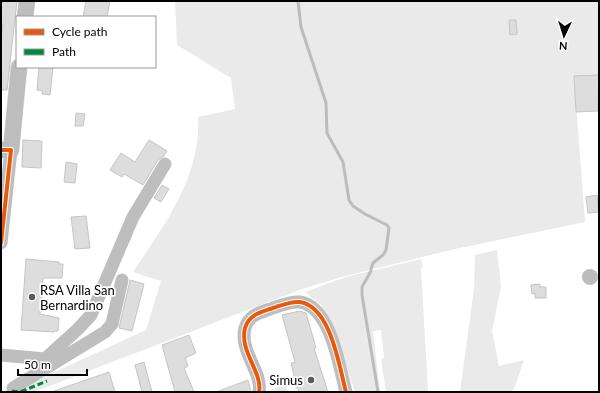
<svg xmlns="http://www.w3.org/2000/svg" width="600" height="393" viewBox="0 0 600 393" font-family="Lato,sans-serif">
  <rect width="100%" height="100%" fill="#fff"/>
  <g fill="#eaeaea">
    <path d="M175,1H599V75L574,76L585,222L455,249L345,276L302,289L34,392H16V390L146,330L161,281L133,272C165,224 201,177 198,117L235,109L231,78L177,45Z"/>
    <polygon points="497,250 501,287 492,331 499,366 524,360 514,389 510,392 460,392 474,289 475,255"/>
    <polygon points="421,259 423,267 421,268 428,392 386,392 381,359 384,358 381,330 373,331 380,392 355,392 331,320 321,305 305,292 346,277"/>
    <polygon points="286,384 288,392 266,392"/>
  </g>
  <circle fill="#bcbcbc" cx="590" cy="277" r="8"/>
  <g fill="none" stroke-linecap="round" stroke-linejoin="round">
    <g stroke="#bcbcbc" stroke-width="3">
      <polyline points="298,1 301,27 326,103 327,133 343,162 349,200 353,206 365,214 387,225 389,228 386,250 383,255 373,263 371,269"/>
      <polyline points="371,271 362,287 362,295 378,392"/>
    </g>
  </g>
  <g fill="#ddd" stroke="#c5c5c5">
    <polygon points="1,1 17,1 7,90 1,90 1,38 3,24 1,23"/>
    <polygon points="86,1 110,1 107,17 83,17"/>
    <polygon points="509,20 516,20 517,34 510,35"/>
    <polygon points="39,67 53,67 50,95 42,94 43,91 37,90"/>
    <polygon points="599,75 598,111 576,112 574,76"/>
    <polygon points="76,113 85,114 83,126 75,126"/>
    <polygon points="23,140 42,141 41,168 22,167"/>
    <polygon points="149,140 167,151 164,156 158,160 143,185 124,174 122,177 110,170 121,153 135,162"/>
    <polygon points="66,162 77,164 75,183 64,182"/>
    <polygon points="162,185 169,189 161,202 154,198"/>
    <polygon points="597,195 599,212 588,213 586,197"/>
    <polygon points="86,216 90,248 75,249 71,217"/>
    <polygon points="26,259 59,262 59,264 63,264 62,278 43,278 40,314 59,318 58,331 54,331 54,332 21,330"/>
    <polygon points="130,280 144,284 132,331 119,328"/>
    <polygon points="540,284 540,287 546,287 546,298 535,298 535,293 532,294 531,285"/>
    <polygon points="300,311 306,313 316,348 314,348 320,367 328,392 299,392 297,388 291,363 295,362 282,315"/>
    <polygon points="189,335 196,353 185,358 188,366 184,368 194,392 175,392 162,345"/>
    <polygon points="144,362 152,392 142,392 135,365"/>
    <polygon points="109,372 115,392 55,392 54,391"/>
    <polygon points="248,380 251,392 219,392 219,391"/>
  </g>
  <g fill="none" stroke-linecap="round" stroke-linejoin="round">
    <defs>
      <g id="major">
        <polyline points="25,17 27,1"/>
        <polyline points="1,150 11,150 19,67"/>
      </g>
    </defs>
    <use href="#major" stroke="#dbdbdb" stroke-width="17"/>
    <g stroke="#bebebe" stroke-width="13">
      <polyline points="1,243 11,150"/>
      <polyline points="1,355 45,359 78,329 91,315 133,217 165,164"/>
      <polyline points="13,388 105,332 112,324 122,280"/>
      <path d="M259,392C263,373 239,351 245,328C249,314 262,312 273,308C282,305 291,301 300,302C331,307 339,366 346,392"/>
    </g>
    <use href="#major" stroke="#bdbdbd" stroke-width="16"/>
    <polyline stroke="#00873e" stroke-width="3" stroke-dasharray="6 3" stroke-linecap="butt" points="12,391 20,392 47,381"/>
    <defs>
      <g id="cycleway">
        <polyline points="1,150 11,150 1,243"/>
        <path d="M259,392C263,373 239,351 245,328C249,314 262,312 273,308C282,305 291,301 300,302C331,307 339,366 346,392"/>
      </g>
    </defs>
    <use href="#cycleway" stroke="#fff" stroke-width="6"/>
    <use href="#cycleway" stroke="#e8590c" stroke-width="4"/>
  </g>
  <g fill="#595959" stroke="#fff" stroke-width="1.5">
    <circle cx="32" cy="297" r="4"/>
    <circle cx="311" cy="380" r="4"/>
  </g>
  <g text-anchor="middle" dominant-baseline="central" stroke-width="3.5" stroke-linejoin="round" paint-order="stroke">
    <g font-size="13" fill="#000" stroke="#fff" text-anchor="start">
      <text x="40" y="290">RSA Villa San<tspan x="40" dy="15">Bernardino</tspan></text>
      <text x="303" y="380" text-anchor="end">Simus</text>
    </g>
  </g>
  <rect width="600" height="393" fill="none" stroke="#000000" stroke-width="4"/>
  <rect x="16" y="16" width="140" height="52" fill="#ffffff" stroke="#999999"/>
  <rect x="24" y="29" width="20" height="6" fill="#e8590c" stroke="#999999"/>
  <text x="52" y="36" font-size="12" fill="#000000">Cycle path</text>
  <rect x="24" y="49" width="20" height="6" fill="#00873e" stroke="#999999"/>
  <text x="52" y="56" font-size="12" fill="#000000">Path</text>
  <g transform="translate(564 36) rotate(184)" stroke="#ffffff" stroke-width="3" paint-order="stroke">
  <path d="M0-3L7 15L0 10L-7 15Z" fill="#000000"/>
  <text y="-6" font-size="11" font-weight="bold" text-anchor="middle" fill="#000000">N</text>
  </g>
  <path d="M18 369v6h69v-6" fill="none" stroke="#000000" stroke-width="2"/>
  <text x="24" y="369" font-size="12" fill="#000000" stroke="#ffffff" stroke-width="3" paint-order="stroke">50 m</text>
</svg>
